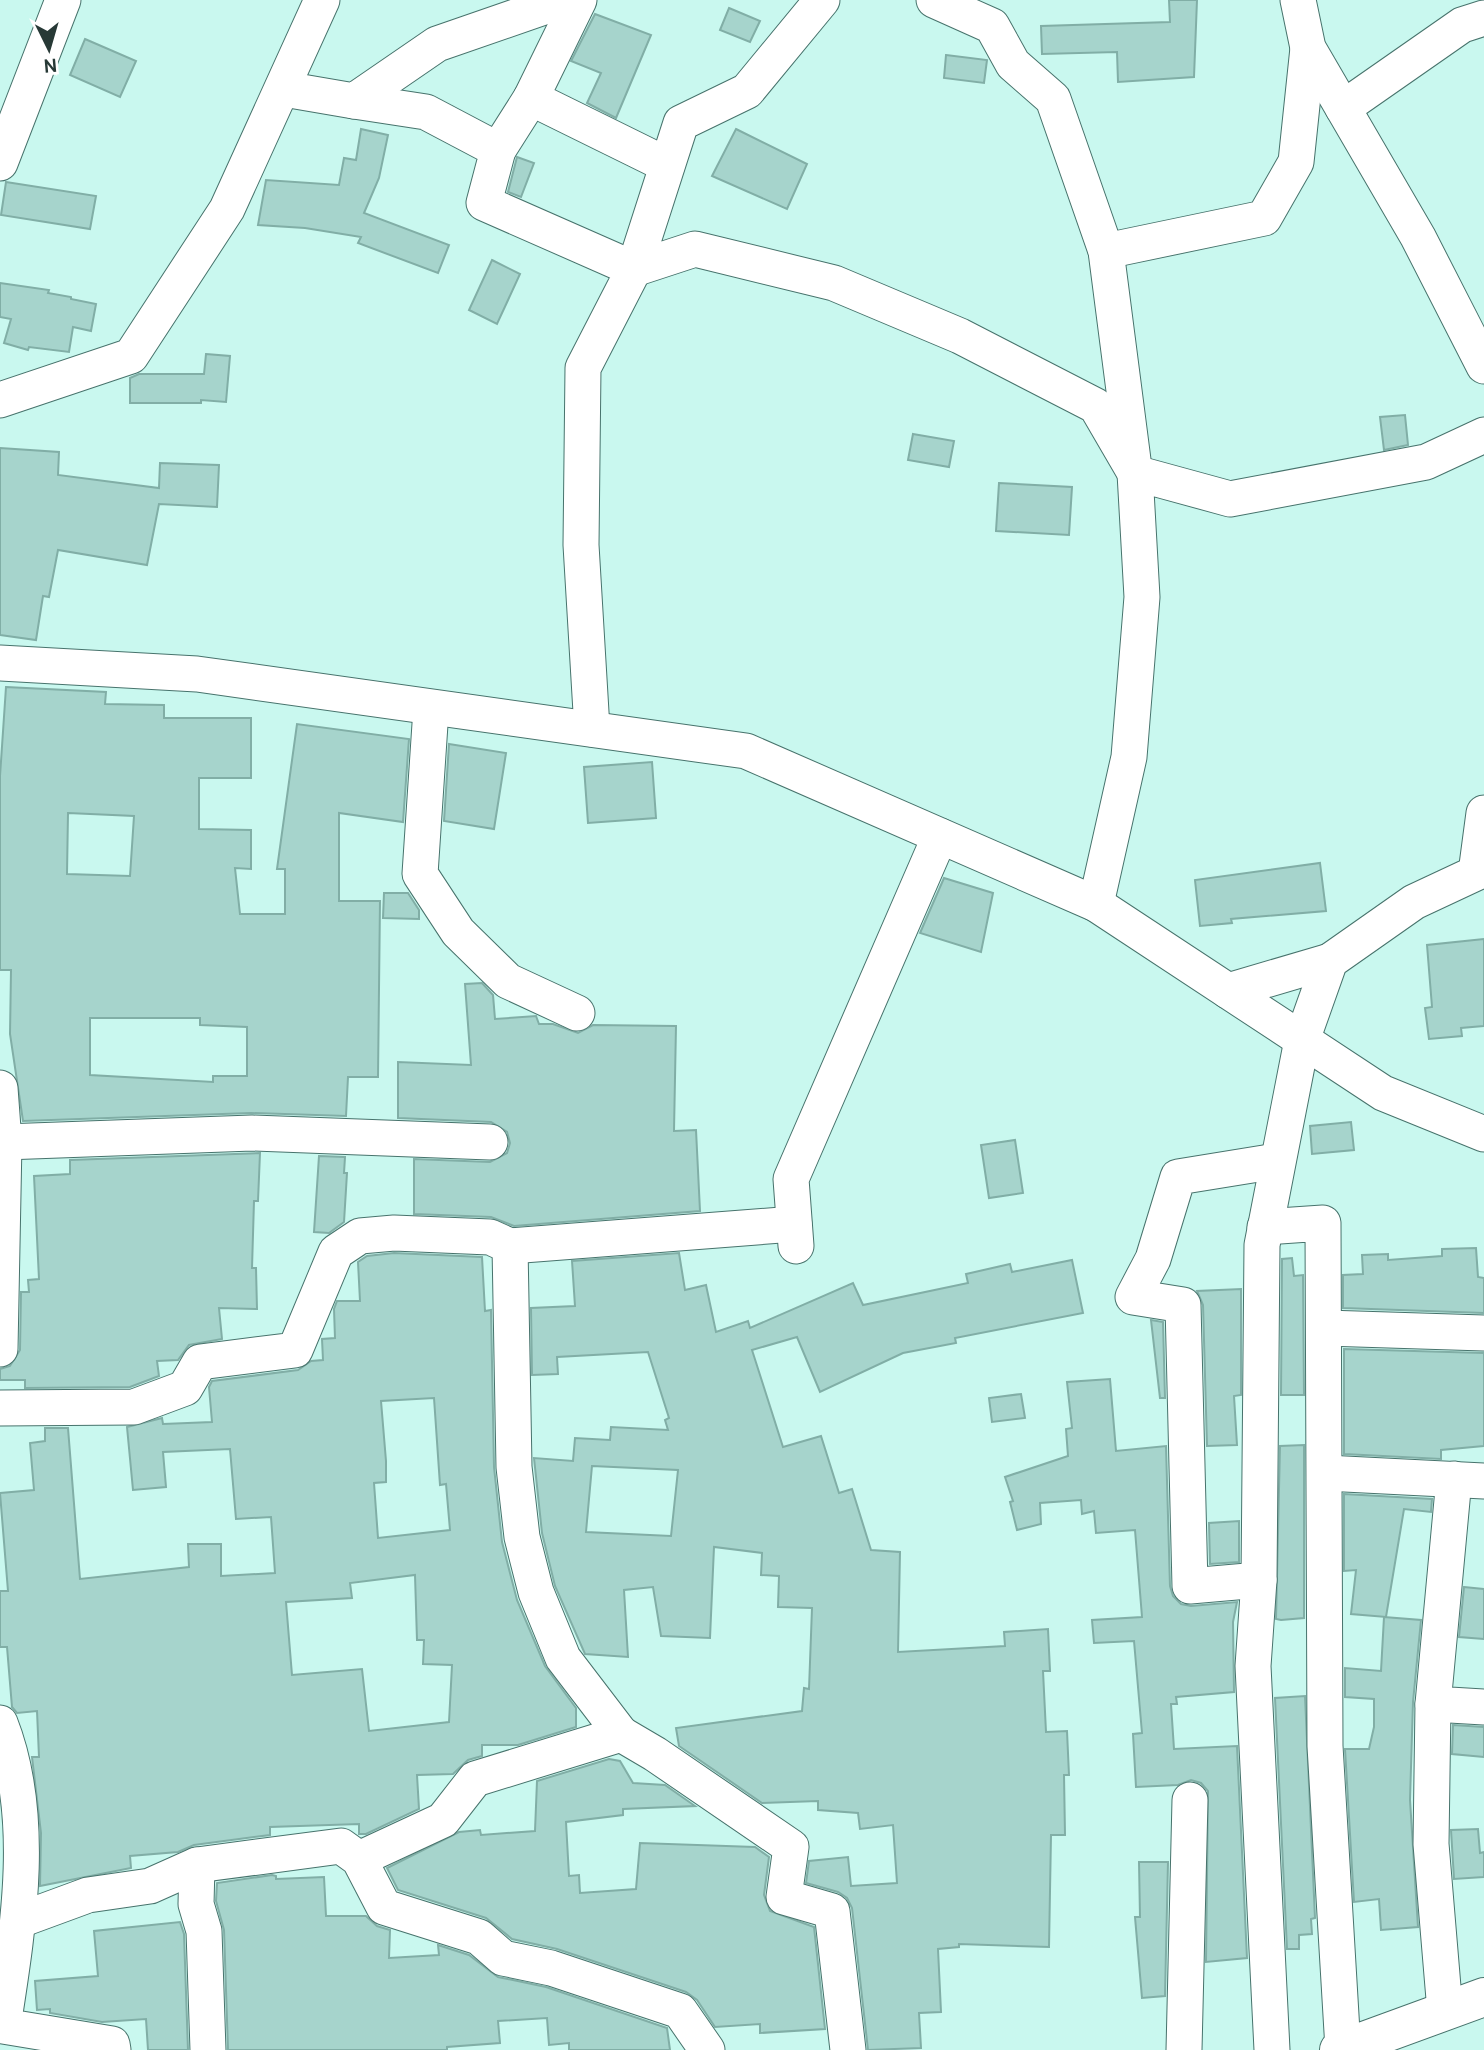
<svg xmlns="http://www.w3.org/2000/svg" width="1484" height="2050" viewBox="0 0 1484 2050" font-family="Cabin,sans-serif">
  <rect width="100%" height="100%" fill="#c9f8ef"/>
  <g fill="#a6d4cc" stroke="#81aea6" stroke-width="2" fill-rule="evenodd">
    <polygon points="1169,0 1197,0 1194,77 1118,82 1117,52 1042,54 1041,26 1170,22"/>
    <polygon points="729,8 760,21 750,42 720,30"/>
    <polygon points="595,14 651,35 616,118 587,103 601,73 571,61"/>
    <polygon points="85,39 136,61 120,97 70,75"/>
    <polygon points="946,55 987,60 984,83 944,78"/>
    <polygon points="361,129 388,135 379,178 364,213 449,245 438,273 358,243 361,237 305,228 258,225 266,180 339,185 344,158 356,160"/>
    <polygon points="736,129 807,164 787,209 712,176"/>
    <polygon points="517,157 534,163 521,197 508,192"/>
    <polygon points="6,182 96,196 90,229 1,215"/>
    <polygon points="492,260 520,274 497,324 469,310"/>
    <polygon points="0,283 49,290 48,293 71,297 71,299 96,304 91,331 73,327 69,352 29,347 28,350 4,343 11,319 0,317"/>
    <polygon points="206,354 230,356 226,402 201,400 201,403 130,403 130,378 139,374 204,374"/>
    <polygon points="1405,415 1408,445 1384,450 1380,417"/>
    <polygon points="913,434 954,441 949,467 908,460"/>
    <polygon points="0,448 59,452 58,475 159,488 160,463 219,465 217,507 159,504 147,565 58,550 49,597 43,596 36,640 0,635"/>
    <polygon points="999,483 1072,487 1069,535 996,531"/>
    <path d="M6,687L106,692L105,704L164,705V718H251V778H199V829L251,830V869L235,868L240,914H285V869H277L297,724L409,739L403,822L339,813V901H380L378,1077H348L346,1116L251,1113L23,1121L10,1034L11,970H0V776ZM68,813L134,816L130,876L67,874ZM90,1018H200V1025L247,1027V1076H213V1082L90,1075Z"/>
    <polygon points="449,744 506,753 494,829 444,821"/>
    <polygon points="652,762 656,818 588,823 584,767"/>
    <polygon points="1320,863 1326,911 1231,919 1232,923 1200,926 1195,880"/>
    <polygon points="944,878 993,893 981,952 920,933"/>
    <polygon points="384,893 408,893 419,910 419,919 383,918"/>
    <polygon points="1484,939 1484,1026 1461,1028 1462,1036 1429,1039 1425,1008 1432,1007 1427,945"/>
    <polygon points="482,983 493,995 495,1019 536,1016 539,1024 553,1024 578,1033 593,1025 676,1026 674,1131 696,1130 700,1211 514,1226 491,1217 414,1214 414,1159 490,1162 507,1153 510,1143 507,1132 491,1122 398,1118 398,1062 471,1065 465,984"/>
    <polygon points="1351,1122 1354,1150 1312,1154 1310,1126"/>
    <polygon points="1015,1140 1023,1193 989,1198 981,1145"/>
    <polygon points="260,1153 258,1201 254,1201 252,1268 256,1268 257,1309 219,1308 222,1339 189,1345 178,1360 157,1361 159,1376 130,1387 25,1388 25,1380 0,1380 0,1369 10,1366 20,1350 21,1292 29,1292 28,1280 39,1279 34,1176 70,1174 70,1160"/>
    <polygon points="319,1156 345,1157 344,1173 347,1173 344,1222 329,1233 314,1232"/>
    <polygon points="1476,1248 1478,1277 1484,1278 1484,1313 1343,1308 1343,1275 1363,1274 1362,1255 1388,1254 1388,1260 1442,1256 1442,1249"/>
    <path d="M394,1253L482,1257L485,1311L491,1310L494,1467L502,1542L517,1600L545,1666L576,1708V1727L518,1745H482V1756L468,1760L453,1774L417,1775L419,1809L366,1834H359V1824L270,1827V1835L194,1845L178,1852L130,1856L131,1868L40,1886L41,1833L32,1757H39L37,1711L17,1713L12,1707L7,1647H0V1591H8L0,1493L34,1490L30,1443L45,1441V1428H68L80,1579L189,1567L188,1544H221V1576L275,1573L271,1517L236,1519L230,1449L163,1452L166,1487L133,1490L127,1427L162,1418L163,1424L212,1422L209,1387L212,1381L298,1370L311,1361L323,1360L322,1339L335,1338L334,1309L337,1301H360L358,1262L367,1256ZM434,1398L440,1485L446,1484L450,1530L378,1538L374,1483L386,1482V1461L381,1401ZM415,1575L417,1640H424L423,1664L452,1665L449,1722L369,1731L362,1669L292,1675L286,1602L352,1598L350,1583Z"/>
    <path d="M679,1253L685,1290L706,1285L716,1332L748,1321L750,1328L853,1283L863,1305L968,1283L966,1274L1010,1264L1012,1272L1072,1260L1083,1313L955,1338L956,1343L903,1353L820,1392L797,1337L752,1350L783,1447L821,1436L839,1493L852,1489L871,1550L900,1552L898,1652L1005,1646L1004,1632L1048,1629L1050,1671H1043L1046,1732L1067,1731L1069,1775H1064L1065,1835H1051L1049,1947L959,1944V1947L938,1949L941,2012L919,2013L921,2048L868,2050L852,1908L847,1898L838,1892L806,1883L809,1861L848,1857L851,1886L897,1883L893,1825L860,1829L858,1813L818,1810V1801L762,1803L679,1746L676,1728L802,1711L804,1688L809,1689L812,1608L778,1607L779,1576L761,1575L762,1553L714,1547L710,1638L661,1636L653,1587L624,1590L628,1657L585,1654L555,1586L542,1533L534,1458L573,1461L575,1438L610,1440L611,1427L668,1430L665,1420L669,1418L648,1352L557,1357L558,1374L532,1375L531,1308L575,1306L572,1261ZM592,1466L678,1470L671,1536L586,1532Z"/>
    <polygon points="1292,1258 1294,1276 1303,1275 1304,1395 1281,1395 1282,1259"/>
    <polygon points="1241,1289 1241,1395 1234,1396 1237,1445 1207,1446 1203,1305 1197,1291"/>
    <polygon points="1151,1320 1163,1322 1165,1398 1160,1398"/>
    <polygon points="1344,1349 1484,1353 1484,1446 1441,1450 1441,1459 1344,1454"/>
    <polygon points="1110,1379 1116,1451 1166,1446 1170,1586 1173,1596 1181,1604 1191,1606 1237,1602 1233,1622 1234,1692 1176,1697 1177,1704 1171,1704 1174,1749 1237,1746 1247,1958 1206,1962 1208,1791 1201,1783 1191,1780 1178,1785 1136,1787 1133,1734 1142,1733 1134,1641 1094,1643 1092,1620 1142,1617 1135,1530 1096,1533 1094,1511 1082,1514 1081,1500 1040,1503 1041,1524 1017,1530 1010,1502 1013,1501 1005,1477 1068,1456 1066,1429 1072,1428 1067,1382"/>
    <polygon points="1021,1394 1025,1418 992,1422 989,1398"/>
    <polygon points="1304,1445 1304,1618 1281,1620 1276,1619 1280,1446"/>
    <polygon points="1344,1494 1432,1499 1431,1512 1404,1509 1386,1617 1351,1614 1356,1570 1344,1571"/>
    <polygon points="1239,1521 1239,1562 1210,1564 1209,1523"/>
    <polygon points="1464,1587 1484,1589 1484,1639 1459,1637"/>
    <polygon points="1384,1617 1421,1620 1413,1702 1410,1800 1418,1927 1381,1930 1379,1899 1354,1902 1345,1749 1369,1749 1374,1727 1374,1699 1345,1697 1345,1668 1381,1671"/>
    <polygon points="1305,1696 1315,1918 1311,1919 1312,1934 1299,1935 1299,1949 1287,1949 1275,1698"/>
    <polygon points="1453,1725 1484,1727 1484,1757 1452,1754"/>
    <polygon points="609,1759 620,1761 633,1783 665,1785 695,1806 623,1809 623,1815 566,1822 569,1876 579,1875 580,1893 636,1889 640,1843 755,1847 769,1857 764,1895 770,1911 814,1927 825,2029 760,2033 760,2024 715,2027 697,2000 686,1992 557,1949 512,1939 486,1918 398,1890 387,1868 459,1832 480,1830 481,1835 535,1831 537,1781"/>
    <polygon points="1478,1829 1480,1853 1484,1852 1484,1877 1454,1879 1451,1830"/>
    <polygon points="1139,1862 1168,1862 1165,1996 1142,1998 1135,1917 1140,1917"/>
    <polygon points="272,1875 276,1876 276,1879 324,1877 326,1916 366,1916 377,1926 390,1930 389,1958 439,1955 438,1945 469,1955 498,1977 546,1987 667,2028 670,2050 569,2050 569,2043 549,2045 547,2018 498,2021 500,2043 447,2047 447,2050 228,2050 224,1930 216,1901 217,1883"/>
    <polygon points="180,1922 184,1934 188,2050 148,2050 146,2019 102,2022 50,2013 50,2009 37,2010 35,1981 98,1976 94,1931"/>
  </g>
  <g fill="none" stroke-linecap="round" stroke-linejoin="round">
    <defs>
      <g id="minor">
        <polyline points="579,0 531,98 667,165"/>
        <polyline points="822,0 747,91 681,123 634,269 695,249 834,283 960,336 1096,406 1135,473"/>
        <polyline points="934,0 992,26 1013,64 1053,99 1106,251 1133,460"/>
        <polyline points="1298,0 1308,48 1418,237 1484,366"/>
        <polyline points="284,89 354,101 437,44 564,0"/>
        <polyline points="354,101 426,112 498,150 484,203 634,269 583,368 581,545 592,729"/>
        <polyline points="1343,108 1462,25 1484,18"/>
        <polyline points="498,150 531,98"/>
        <polyline points="0,163 63,0"/>
        <polyline points="1106,251 1264,218 1296,162 1308,48"/>
        <polyline points="0,400 131,356 227,209 322,0"/>
        <polyline points="0,663 197,674 746,751 1096,904 1383,1093 1484,1134"/>
        <polyline points="431,709 420,874 458,932 508,981 577,1013"/>
        <polyline points="1096,904 1129,757 1142,597 1135,473 1230,499 1426,462 1484,435"/>
        <polyline points="1228,991 1330,961"/>
        <polyline points="0,1088 4,1142 0,1349"/>
        <polyline points="4,1142 252,1133 490,1142"/>
        <polyline points="1265,1227 1323,1223 1325,1746 1343,2049"/>
        <polyline points="510,1246 794,1224"/>
        <polyline points="796,1246 791,1179 940,836"/>
        <polyline points="1325,1328 1484,1333"/>
        <polyline points="0,1408 134,1407 185,1388 200,1362 295,1350 336,1252 360,1236 394,1233 490,1237 510,1246 514,1467 522,1537 536,1592 563,1658 621,1734 475,1779 443,1820 359,1859"/>
        <polyline points="1325,1473 1484,1481"/>
        <polyline points="1454,1479 1433,1704 1484,1707"/>
        <polyline points="1259,1580 1190,1586 1183,1305 1133,1297 1153,1259 1178,1177 1277,1161"/>
        <polyline points="1433,1704 1431,1844 1445,2011"/>
        <path d="M0,1723C37,1817 18,1929 3,2026L112,2044L113,2050"/>
        <polyline points="621,1734 655,1754 791,1847 784,1897 832,1911 848,2050"/>
        <polyline points="197,1865 196,1904 204,1931 208,2050"/>
        <polyline points="20,1920 88,1895 150,1886 197,1865 341,1846 359,1859 384,1907 479,1937 503,1958 551,1968 680,2011 707,2050"/>
        <polyline points="1184,2050 1190,1800"/>
        <polyline points="1272,2050 1253,1666 1259,1580 1262,1245 1302,1040 1330,961 1414,902 1476,873 1484,813"/>
      </g>
      <polyline id="secondary" points="1339,2050 1484,1997"/>
    </defs>
    <use href="#minor" stroke="#47736c" stroke-width="37"/>
    <use href="#secondary" stroke="#47736c" stroke-width="40"/>
    <use href="#minor" stroke="#fff" stroke-width="35"/>
    <use href="#secondary" stroke="#fff" stroke-width="38"/>
  </g>
  <g transform="translate(49 49) rotate(175)" stroke="#ffffff" stroke-width="5" paint-order="stroke">
  <path d="M0-5L12 26L0 18L-12 26Z" fill="#273936"/>
  <text y="-10" font-size="19" font-weight="bold" text-anchor="middle" fill="#273936">N</text>
  </g>
</svg>
